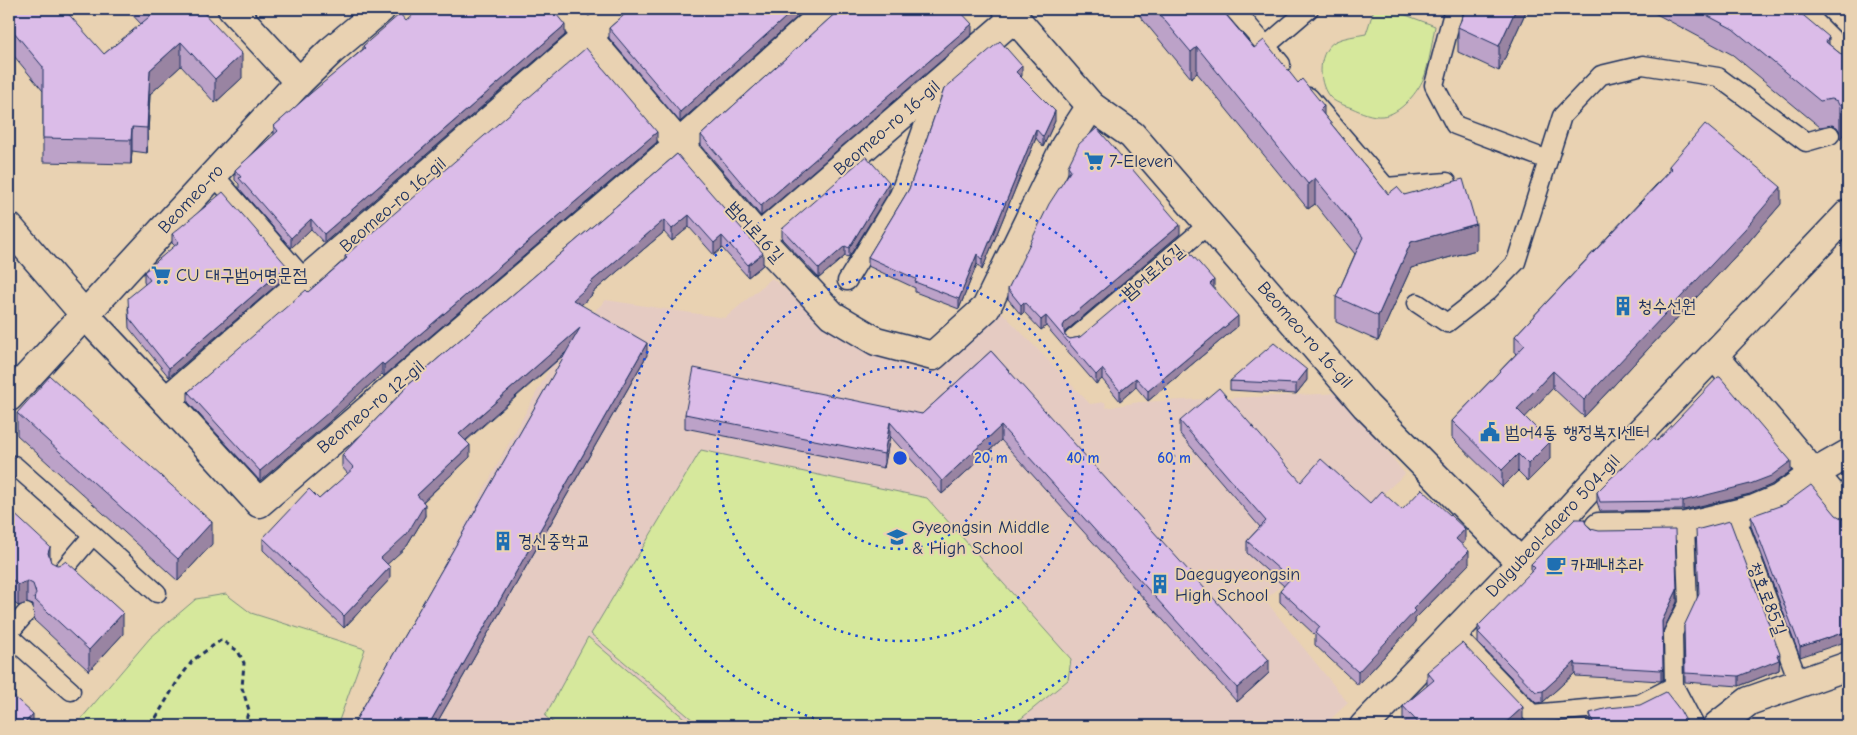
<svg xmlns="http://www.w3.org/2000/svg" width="1857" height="735" viewBox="0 0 1857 735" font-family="'Comic Neue','Poor Story',sans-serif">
  <rect width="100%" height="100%" fill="#e9d2b2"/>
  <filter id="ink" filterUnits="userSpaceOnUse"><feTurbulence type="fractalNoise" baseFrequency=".02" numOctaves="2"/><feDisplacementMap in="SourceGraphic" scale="10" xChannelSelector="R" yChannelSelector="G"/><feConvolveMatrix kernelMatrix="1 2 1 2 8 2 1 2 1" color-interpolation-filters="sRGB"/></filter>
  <g filter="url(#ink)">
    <polygon fill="#e5cbc2" points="772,278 848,343 933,364 998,308 1090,404 1105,402 1106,408 1139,402 1342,393 1405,474 1265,600 1348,703 1323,726 356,726 565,340 606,300 725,318"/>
    <g fill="#d6e89c" stroke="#788c7d">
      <path d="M1374,9H1390L1435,26C1432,42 1430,60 1425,75C1419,91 1400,115 1382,116C1372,117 1361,112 1352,108C1344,105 1335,103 1329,96C1317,81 1318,50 1336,41C1345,37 1356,36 1366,34Z"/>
      <polygon points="701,450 927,498 1071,659 1068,680 1012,726 700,726 591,634"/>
      <polygon points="226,594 251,613 365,649 337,726 75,726 150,638 196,599"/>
      <polygon points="588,637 684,718 677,726 557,726 545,716"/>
    </g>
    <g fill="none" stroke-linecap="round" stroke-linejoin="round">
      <defs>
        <g id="service">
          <polyline points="1234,9 1266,46"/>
          <polyline points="1454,9 1434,85 1455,125 1548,160"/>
          <polyline points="1830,9 1848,27"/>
          <polyline points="1281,64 1266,46 1309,9"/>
          <polyline points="1309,97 1386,187 1447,182"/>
          <polyline points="213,174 306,281"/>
          <polyline points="847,281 899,195 937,87"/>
          <polyline points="1417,303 1447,323 1488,291 1516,262 1562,116 1601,75 1643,65 1718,77 1806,142 1830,135"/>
          <polyline points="1073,339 1209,224"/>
          <polyline points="14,465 93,535 58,576"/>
          <polyline points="1735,514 1799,683"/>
          <polyline points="1685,526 1688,604 1673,633 1674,686 1695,726"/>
          <polyline points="93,535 157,593"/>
          <polyline points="9,633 26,613"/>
          <polyline points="1454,633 1532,714 1639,704 1674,686"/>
          <polyline points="9,636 71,691"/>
        </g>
        <g id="minor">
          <polyline points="232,9 299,82"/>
          <polyline points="564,9 759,238 832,315 876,341 933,356 986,308 1065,146 1091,106"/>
          <polyline points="1007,9 1091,106 1132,135 1366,406 1521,563"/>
          <polyline points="9,227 84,314 166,401 259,503 679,144 829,9"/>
          <polyline points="759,238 1015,17"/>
          <polyline points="1714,355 1848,514"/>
          <polyline points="9,397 299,82 331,51 381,9"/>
          <polyline points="166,401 619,9"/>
          <polyline points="1599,527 1685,526 1755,509 1779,499 1813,474 1848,454"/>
          <polyline points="1717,726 1749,701 1848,666"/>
        </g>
        <polyline id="tertiary" points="1364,726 1521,563 1629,444 1848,214"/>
      </defs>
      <use href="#service" stroke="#1b2f5e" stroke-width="21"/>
      <use href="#minor" stroke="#1b2f5e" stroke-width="31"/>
      <use href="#tertiary" stroke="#1b2f5e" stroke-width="31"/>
      <polyline stroke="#1b2f5e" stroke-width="3" stroke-dasharray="5 4" stroke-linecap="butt" points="151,726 177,682 193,660 221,640 238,651 244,663 242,688 249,710 244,726"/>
      <use href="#service" stroke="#e9d2b2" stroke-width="18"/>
      <use href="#minor" stroke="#e9d2b2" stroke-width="28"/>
      <use href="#tertiary" stroke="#e9d2b2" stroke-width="28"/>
    </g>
    <g fill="#bca2c8" stroke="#1b2f5e">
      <polygon points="9,9 104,54 141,24 127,9 200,9 242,78 215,103 181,66 150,94 147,153 132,151 131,164 43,162 43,91 9,50"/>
      <polygon points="584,9 595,9 589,14"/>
      <polygon points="631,9 806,9 680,122 609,38 609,28"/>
      <polygon points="1134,9 1221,9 1254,48 1324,115 1388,194 1404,195 1476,250 1411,268 1378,341 1336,322 1336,297 1355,254 1315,204 1308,209 1197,73 1191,78"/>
      <polygon points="1527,9 1499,71 1458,52 1458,27"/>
      <polygon points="1647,9 1786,9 1848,60 1840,139 1840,132 1837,127 1832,125 1820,127 1733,55"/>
      <polygon points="839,10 972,34 761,216 701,145 701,135"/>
      <polygon points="406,21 565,35 324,243 311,229 291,248 239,188 239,184 235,180 235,170 274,135 274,126 363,49 363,46"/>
      <polygon points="1022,76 1021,77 1055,121 1043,147 1036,138 982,270 977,264 959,309 915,292 915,288 868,266 868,257 909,189 944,89"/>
      <polygon points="657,142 384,376 382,374 329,422 260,481 188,402 188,392 308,292 345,259 345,256"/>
      <polygon points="677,154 763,265 748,277 722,248 714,255 689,227 672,241 664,232 592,293 592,295 581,305 647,355 435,726 353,726 353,725 566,353 466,441 470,457 423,502 425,516 407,546 387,564 390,579 344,628 263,550 263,538 319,499 348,474 342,467 342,455 406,388 406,386"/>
      <polygon points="1068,166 1180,234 1066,331 1064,334 1065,336 1070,339 1080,337 1214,289 1238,326 1148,401 1136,387 1120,401 1102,379 1096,384 1046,326 1041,330 1024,312 1021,315 1008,299 1008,289 1068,176"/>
      <polygon points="1669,166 1781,204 1745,246 1584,417 1553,388 1525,417 1550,459 1528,481 1518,471 1502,487 1452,438 1452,421 1516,354 1515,353 1515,336 1669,171"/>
      <polygon points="889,192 849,257 845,256 819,278 782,239 782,229"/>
      <polygon points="172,234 287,276 169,377 129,328 128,308 145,284 144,282 144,272 175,246 172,243"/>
      <polygon points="991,351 1269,673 1237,702 1001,440 942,494 890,436 884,468 685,428 685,414 922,414"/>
      <polygon points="1307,380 1296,394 1230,390 1230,381"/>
      <polygon points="17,413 212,544 178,581 17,435"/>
      <polygon points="1180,421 1301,482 1370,503 1402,510 1465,541 1462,545 1469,564 1415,619 1415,623 1358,685 1315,645 1315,635 1280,602 1280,590 1284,586 1247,553 1247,541 1260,527 1180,434"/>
      <polygon points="1657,441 1791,471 1771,485 1750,494 1683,510 1600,511 1597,502 1597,492"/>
      <polygon points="9,509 50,561 123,634 89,671 34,620 33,605 27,603 18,606 9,598"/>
      <polygon points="1836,515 1800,657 1751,526 1751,516"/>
      <polygon points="1586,524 1677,602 1663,632 1663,680 1661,681 1576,676 1575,673 1543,702 1536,703 1478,643 1478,626 1531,573 1531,564"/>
      <polygon points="1684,626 1780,664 1779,664 1779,670 1739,686 1685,682"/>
      <polygon points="1427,672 1523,720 1517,726 1409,726 1403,720 1403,706 1427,686"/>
      <polygon points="1590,713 1686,726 1591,726 1590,723"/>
    </g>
    <g fill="#9984a2" stroke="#1b2f5e">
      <polygon points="589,9 595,9 589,14"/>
      <polygon points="795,9 806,9 680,122 680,112"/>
      <polygon points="1516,9 1527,9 1499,71 1499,46"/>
      <polygon points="972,24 972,34 761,216 761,206"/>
      <polygon points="565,25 565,35 324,243 324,234"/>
      <polygon points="1829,37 1829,63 1826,42"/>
      <polygon points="181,42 181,66 150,94 147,153 147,128 150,70"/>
      <polygon points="1197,47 1197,73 1191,78 1191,52"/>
      <polygon points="242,54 242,78 215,103 215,79"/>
      <polygon points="1022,66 1022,76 1016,82 1016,72"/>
      <polygon points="1848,103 1848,128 1840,139 1840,113"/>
      <polygon points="1324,106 1324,132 1320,110"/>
      <polygon points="1055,111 1055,121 1043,147 1043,137"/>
      <polygon points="132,127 132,151 131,164 131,140"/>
      <polygon points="1036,129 1036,138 982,270 982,260"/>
      <polygon points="657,132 657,142 384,376 384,365"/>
      <polygon points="1315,178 1315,204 1308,209 1308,184"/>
      <polygon points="889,182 889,192 849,257 849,248"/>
      <polygon points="1781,187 1781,204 1745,246 1584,417 1584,400"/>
      <polygon points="689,215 689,227 672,241 672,229"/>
      <polygon points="311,219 311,229 291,248 291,238"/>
      <polygon points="664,220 664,232 592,293 592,295 573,312 573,300 591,282"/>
      <polygon points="1476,224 1476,250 1411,268 1378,341 1378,316 1411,242"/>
      <polygon points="1180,225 1180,234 1066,331 1063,336 1063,326 1066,321"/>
      <polygon points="722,236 722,248 714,255 714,243"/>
      <polygon points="845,246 845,256 819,278 819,269"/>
      <polygon points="763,253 763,265 748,277 748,265"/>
      <polygon points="977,254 977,264 959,309 959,299"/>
      <polygon points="287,266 287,276 169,377 169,368"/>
      <polygon points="1214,280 1214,290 1210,284"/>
      <polygon points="1024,302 1024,312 1021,315 1021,305"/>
      <polygon points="1046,316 1046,326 1041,330 1041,320"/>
      <polygon points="1238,316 1238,326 1148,401 1148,391"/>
      <polygon points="580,328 580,340 459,446 459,434"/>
      <polygon points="647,343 647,355 435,726 428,726"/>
      <polygon points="382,363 382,374 329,422 260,481 260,471"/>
      <polygon points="1102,369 1102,379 1096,384 1096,375"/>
      <polygon points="1307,370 1307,380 1296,394 1296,384"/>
      <polygon points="1553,371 1553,388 1517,426 1517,409"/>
      <polygon points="1136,378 1136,387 1120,401 1120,391"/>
      <polygon points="890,422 890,436 884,468 884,454"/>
      <polygon points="1001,426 1001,440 942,494 942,481"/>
      <polygon points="1550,442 1550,459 1528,481 1528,464"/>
      <polygon points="470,445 470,457 417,507 417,495"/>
      <polygon points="1518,454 1518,471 1502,487 1502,470"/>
      <polygon points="1791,461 1791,471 1771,485 1750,494 1683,510 1683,501"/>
      <polygon points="425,504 425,516 407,546 381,570 381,558"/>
      <polygon points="212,522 212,544 178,581 178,559"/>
      <polygon points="1465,529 1465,541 1456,551 1456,539"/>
      <polygon points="50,547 50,568 48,553"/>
      <polygon points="1469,551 1469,564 1415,619 1415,623 1358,685 1358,672 1413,609"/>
      <polygon points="390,567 390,579 344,628 344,616"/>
      <polygon points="27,581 27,603 18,606 18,585"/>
      <polygon points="1677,590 1677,602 1662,633 1662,621"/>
      <polygon points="123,613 123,634 89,671 89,650"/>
      <polygon points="1848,631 1848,641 1800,657 1800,647"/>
      <polygon points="1780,654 1779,670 1739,686 1739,676"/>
      <polygon points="1269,660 1269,673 1237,702 1237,688"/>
      <polygon points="1575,662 1575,673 1543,702 1543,691"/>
      <polygon points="1663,668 1663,680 1661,681 1661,670"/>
      <polygon points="1523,707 1523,720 1517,726 1502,726"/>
      <polygon points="33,714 33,726 22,726"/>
      <polygon points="398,718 398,726 393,726"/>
      <polygon points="1686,721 1686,726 1679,726"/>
    </g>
    <g fill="#dbbce8" stroke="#1b2f5e">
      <polygon points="9,9 64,9 104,54 154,13 150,9 200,9 242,54 215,79 181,42 150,70 147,128 132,127 131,140 43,138 43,67 9,26"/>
      <polygon points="419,9 552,9 565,25 324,234 311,219 291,238 239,178 241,177 235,170 278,131 274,126 311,93 365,48 363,46 400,14 406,21"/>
      <polygon points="631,9 795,9 680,112 609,28"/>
      <polygon points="840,9 958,9 972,24 761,206 701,135"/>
      <polygon points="1155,9 1221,9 1254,48 1264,40 1298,83 1302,79 1324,106 1320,110 1388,194 1397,187 1404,195 1463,179 1476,224 1411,242 1378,316 1336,297 1363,237 1315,178 1308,184 1197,47 1191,52"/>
      <polygon points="1466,9 1516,9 1499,46 1458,27"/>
      <polygon points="1695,9 1786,9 1794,16 1798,11 1829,37 1826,42 1848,60 1848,103 1840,113 1840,107 1837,101 1832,99 1820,101 1733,29"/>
      <polygon points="1000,41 1022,66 1016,72 1055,111 1043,137 1036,129 982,260 977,254 959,299 915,282 916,279 868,257 909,189 944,89"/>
      <polygon points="586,48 657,132 384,365 382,363 329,412 260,471 188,392 306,290 308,292 347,258 345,256"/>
      <polygon points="1705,124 1781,187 1745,229 1584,400 1553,371 1517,409 1550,442 1528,464 1518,454 1502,470 1452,421 1525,345 1515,336 1672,169 1669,166"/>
      <polygon points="1097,128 1180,225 1066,321 1063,326 1065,336 1070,339 1080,337 1186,248 1214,280 1210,284 1238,316 1148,391 1136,378 1120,391 1102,369 1096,375 1046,316 1041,320 1024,302 1021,305 1008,289 1049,204 1071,170 1068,166 1079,144"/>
      <polygon points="677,154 763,253 748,265 722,236 714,243 689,215 672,229 664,220 591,282 592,283 573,300 647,343 428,726 413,726 398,718 393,726 356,726 353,725 580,328 459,434 470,445 417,495 425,504 407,534 381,558 390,567 344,616 263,538 309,489 319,499 354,468 342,455 407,387 406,386"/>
      <polygon points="866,156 889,182 849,248 845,246 819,269 782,229"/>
      <polygon points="223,192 287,266 169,368 129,318 128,298 150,280 144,272 179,242 172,234"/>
      <polygon points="1274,343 1307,370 1296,384 1230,381"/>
      <polygon points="991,351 1269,660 1237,688 1001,426 942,481 890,422 884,454 685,414 694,368 922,414"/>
      <polygon points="50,376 212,522 178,559 17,413"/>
      <polygon points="1718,377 1720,377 1791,461 1771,476 1750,484 1683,501 1600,502 1597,492 1610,479 1654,438 1657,441"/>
      <polygon points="1219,388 1301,482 1321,459 1370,503 1381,491 1402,510 1422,489 1465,529 1456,539 1469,551 1413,609 1415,611 1358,672 1315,633 1320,627 1280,590 1290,579 1247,541 1266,521 1180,421"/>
      <polygon points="1811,485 1836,515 1843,519 1848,519 1848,631 1800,647 1751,516 1785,504"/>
      <polygon points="9,509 50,547 48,553 51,562 57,565 62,564 66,561 123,613 89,650 34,599 36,593 33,584 27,581 18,585 9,577"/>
      <polygon points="1575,519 1584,519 1586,524 1591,529 1599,531 1675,530 1677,590 1662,621 1663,668 1661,670 1576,665 1575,662 1543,691 1536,692 1478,632 1481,630 1478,626 1535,568 1531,564"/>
      <polygon points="1730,521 1780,654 1777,655 1779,660 1739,676 1685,673 1684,626 1699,594 1696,530"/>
      <polygon points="1462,643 1523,707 1502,726 1421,726 1403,706 1434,680 1427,672"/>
      <polygon points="9,692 33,714 22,726 9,726"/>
      <polygon points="1666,692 1680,710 1686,721 1679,726 1594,726 1590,713 1608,708 1640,705"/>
      <polygon points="519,720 526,726 514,726"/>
    </g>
  </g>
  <g fill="none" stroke="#1d4ed8" stroke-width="2.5" stroke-dasharray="2.5 5">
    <circle cx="900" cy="458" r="91"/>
    <circle cx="900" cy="458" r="183"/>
    <path d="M843 726A274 274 0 1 1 957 726"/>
  </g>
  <defs>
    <symbol id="supermarket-bare" viewBox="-9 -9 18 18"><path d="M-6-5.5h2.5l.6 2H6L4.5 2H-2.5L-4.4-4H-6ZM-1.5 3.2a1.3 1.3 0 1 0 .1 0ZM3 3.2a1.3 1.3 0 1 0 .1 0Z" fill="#1f6fb2" stroke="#e9d2b2" stroke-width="2.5" paint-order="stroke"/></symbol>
    <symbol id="building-bare" viewBox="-9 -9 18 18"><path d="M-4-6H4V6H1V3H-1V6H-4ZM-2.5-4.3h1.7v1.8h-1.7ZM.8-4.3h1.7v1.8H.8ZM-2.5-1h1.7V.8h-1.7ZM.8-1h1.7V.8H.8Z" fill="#1f6fb2" stroke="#e9d2b2" stroke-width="2.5" paint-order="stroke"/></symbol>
    <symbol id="civic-bare" viewBox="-9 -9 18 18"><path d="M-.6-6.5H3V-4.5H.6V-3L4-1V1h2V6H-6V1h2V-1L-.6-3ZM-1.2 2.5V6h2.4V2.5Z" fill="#1f6fb2" stroke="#e9d2b2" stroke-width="2.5" paint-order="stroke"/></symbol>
    <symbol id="school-bare" viewBox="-9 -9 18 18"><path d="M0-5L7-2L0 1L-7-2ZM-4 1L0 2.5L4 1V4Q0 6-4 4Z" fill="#1f6fb2" stroke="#e9d2b2" stroke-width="2.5" paint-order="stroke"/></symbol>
    <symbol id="cafe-bare" viewBox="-9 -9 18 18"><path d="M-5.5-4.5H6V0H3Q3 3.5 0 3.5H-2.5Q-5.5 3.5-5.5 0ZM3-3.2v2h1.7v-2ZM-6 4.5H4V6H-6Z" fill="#1f6fb2" stroke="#e9d2b2" stroke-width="2.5" paint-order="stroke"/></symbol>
  </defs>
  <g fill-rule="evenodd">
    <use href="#supermarket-bare" x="1080" y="147" width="28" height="28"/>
    <use href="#supermarket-bare" x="147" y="261" width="28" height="28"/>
    <use href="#building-bare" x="1609" y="292" width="28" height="28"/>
    <use href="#civic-bare" x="1476" y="418" width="28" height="28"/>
    <use href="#school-bare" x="883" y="523" width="28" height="28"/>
    <use href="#building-bare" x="489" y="527" width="28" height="28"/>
    <use href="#cafe-bare" x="1542" y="551" width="28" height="28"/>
    <use href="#building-bare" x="1146" y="570" width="28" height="28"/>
  </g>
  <g text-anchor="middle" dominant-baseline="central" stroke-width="4" stroke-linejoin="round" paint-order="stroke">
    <g font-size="18" fill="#1b2f5e" stroke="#e9d2b2">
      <text transform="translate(887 128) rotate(-41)">Beomeo-ro 16-gil</text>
      <text transform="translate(191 199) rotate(-47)">Beomeo-ro</text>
      <text transform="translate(393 205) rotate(-41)">Beomeo-ro 16-gil</text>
      <text transform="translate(755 232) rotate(48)">범어로16길</text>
      <text transform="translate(1153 272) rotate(-40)">범어로16길</text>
      <text transform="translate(1305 335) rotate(49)">Beomeo-ro 16-gil</text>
      <text transform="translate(371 407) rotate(-40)">Beomeo-ro 12-gil</text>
      <text transform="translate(1553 526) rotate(-47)">Dalgubeol-daero 504-gil</text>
      <text transform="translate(1767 599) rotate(69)">청호로85길</text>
    </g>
    <g font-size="18" fill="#1b2f5e" stroke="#e9d2b2" text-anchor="start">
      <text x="1109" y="161">7-Eleven</text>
      <text x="176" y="275">CU 대구범어명문점</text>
      <text x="1638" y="306">청수선원</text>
      <text x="1505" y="432">범어4동 행정복지센터</text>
      <text x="912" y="527">Gyeongsin Middle<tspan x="912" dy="21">&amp; High School</tspan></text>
      <text x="518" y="541">경신중학교</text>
      <text x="1571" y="565">카페내추라</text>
      <text x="1175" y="574">Daegugyeongsin<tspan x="1175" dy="21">High School</tspan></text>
    </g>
  </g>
  <circle cx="900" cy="458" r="8" fill="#1d4ed8" stroke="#e9d2b2" stroke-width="2.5"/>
  <g font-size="15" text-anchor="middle" font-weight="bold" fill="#1d4ed8" stroke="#e9d2b2" stroke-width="4" stroke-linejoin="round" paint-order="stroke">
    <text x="991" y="463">20 m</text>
    <text x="1083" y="463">40 m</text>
    <text x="1174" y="463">60 m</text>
  </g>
  <rect width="1857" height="735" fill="none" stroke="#e9d2b2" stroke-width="30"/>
  <rect x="15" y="15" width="1827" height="705" fill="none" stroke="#1b2f5e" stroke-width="2" filter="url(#ink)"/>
</svg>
